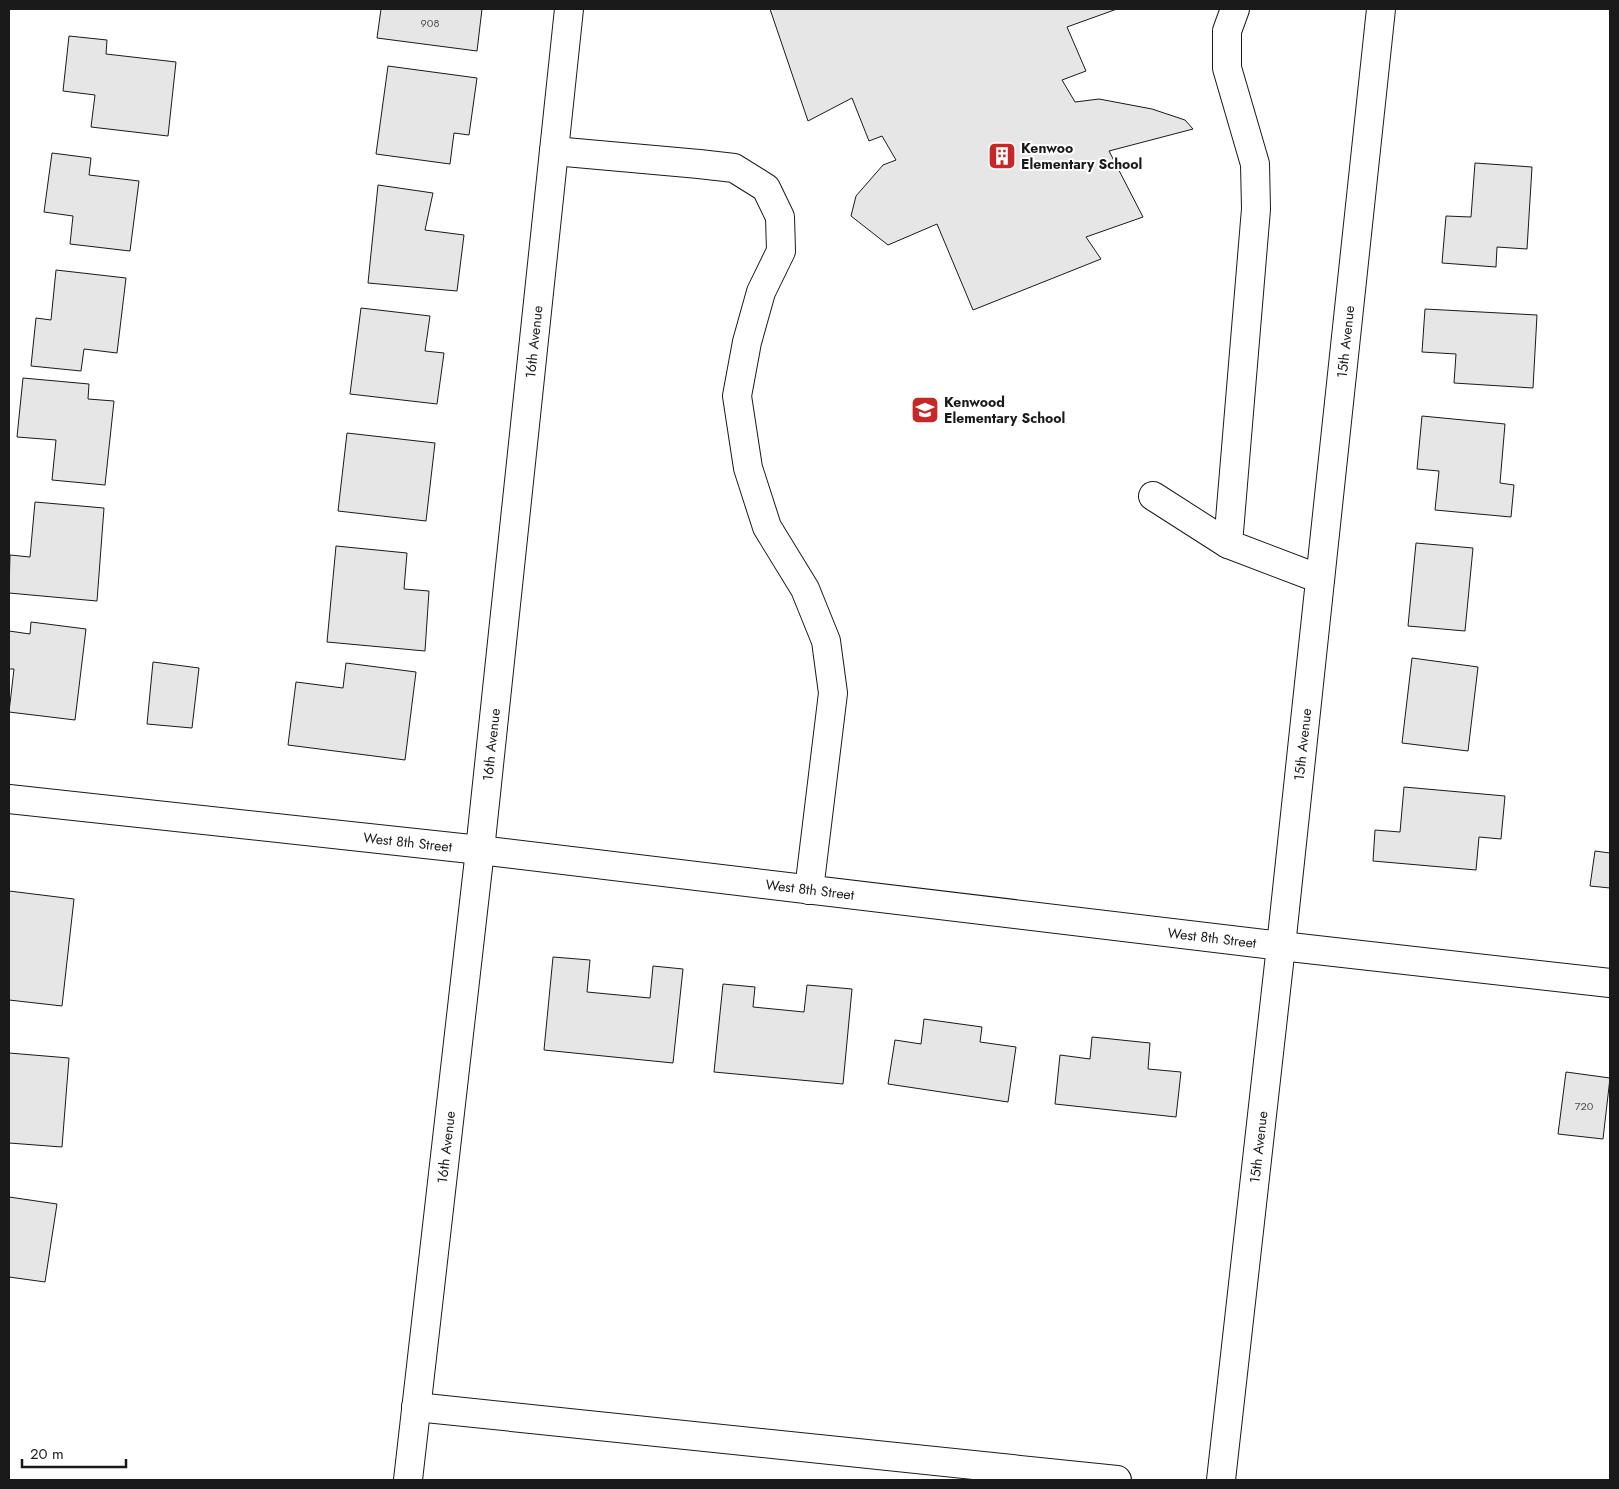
<svg xmlns="http://www.w3.org/2000/svg" width="1619" height="1489" viewBox="0 0 1619 1489" font-family="Jost,sans-serif">
  <rect width="100%" height="100%" fill="#fff"/>
  <g fill="#e6e6e6" stroke="#1a1a1a">
    <polygon points="381,9 482,9 477,51 377,38"/>
    <polygon points="770,9 1117,9 1067,27 1086,71 1062,80 1075,102 1099,99 1152,109 1185,120 1193,129 1109,151 1143,217 1086,237 1101,259 973,310 937,224 888,245 851,216 856,196 883,165 896,160 882,136 869,141 852,98 808,121"/>
    <polygon points="69,36 107,40 106,54 176,62 168,136 91,127 95,95 63,91"/>
    <polygon points="388,66 477,78 469,135 454,133 450,164 376,154"/>
    <polygon points="52,153 91,158 89,175 139,181 130,251 70,244 73,216 44,212"/>
    <polygon points="1475,163 1532,167 1527,249 1497,247 1496,267 1442,263 1446,216 1471,217"/>
    <polygon points="378,185 433,193 425,230 464,235 457,291 368,283"/>
    <polygon points="56,270 126,278 117,353 84,349 81,371 31,366 36,318 51,320"/>
    <polygon points="361,308 430,316 425,351 444,353 437,404 350,394"/>
    <polygon points="1425,309 1537,315 1533,388 1454,383 1456,354 1422,352"/>
    <polygon points="23,378 89,384 88,399 114,401 105,485 52,480 56,440 17,437"/>
    <polygon points="1422,416 1505,424 1500,483 1514,485 1511,517 1435,510 1439,471 1417,469"/>
    <polygon points="347,433 435,443 426,521 338,511"/>
    <polygon points="35,502 104,508 97,601 9,593 10,555 30,557"/>
    <polygon points="1416,543 1473,548 1465,631 1408,626"/>
    <polygon points="336,546 407,553 404,589 429,591 425,651 327,642"/>
    <polygon points="31,622 86,629 75,720 9,712 14,669 9,669 9,631 30,634"/>
    <polygon points="1412,658 1478,667 1468,751 1402,743"/>
    <polygon points="153,662 199,668 192,728 147,724"/>
    <polygon points="346,663 416,672 405,760 288,745 296,682 343,688"/>
    <polygon points="1404,787 1505,796 1501,839 1479,837 1476,870 1373,861 1375,830 1400,832"/>
    <polygon points="1595,851 1610,853 1610,888 1590,886"/>
    <polygon points="9,891 74,899 62,1006 9,1000"/>
    <polygon points="553,957 590,960 587,992 650,998 653,966 683,969 673,1063 544,1050"/>
    <polygon points="723,984 755,987 753,1007 804,1012 807,985 852,989 843,1084 714,1072"/>
    <polygon points="924,1019 982,1027 980,1042 1016,1047 1008,1102 888,1084 895,1040 921,1044"/>
    <polygon points="1092,1037 1150,1043 1148,1069 1181,1072 1176,1117 1055,1104 1060,1055 1090,1059"/>
    <polygon points="9,1053 69,1058 62,1147 9,1143"/>
    <polygon points="1566,1072 1610,1078 1603,1139 1558,1134"/>
    <polygon points="9,1197 57,1204 45,1282 9,1277"/>
  </g>
  <g fill="none" stroke-linecap="round" stroke-linejoin="round">
    <defs>
      <g id="minor">
        <polyline points="1235,9 1227,31 1227,68 1255,164 1256,209 1228,544 1320,579"/>
        <polyline points="554,151 699,164 734,168 766,188 780,217 781,251 761,292 747,342 737,396 748,468 767,527 805,589 826,641 833,693 809,890"/>
        <polyline points="1153,496 1228,544"/>
        <path id="s1" d="M9,799L480,850L1281,946L1610,983"/>
        <polyline points="416,1407 1117,1480"/>
        <path id="s2" d="M408,1480L480,850L569,9"/>
        <path id="s3" d="M1221,1480L1281,946L1381,9"/>
      </g>
    </defs>
    <use href="#minor" stroke="#1a1a1a" stroke-width="30"/>
    <use href="#minor" stroke="#fff" stroke-width="28"/>
  </g>
  <defs>
    <symbol id="building-square" viewBox="-11 -11 22 22"><rect x="-9" y="-9" width="18" height="18" rx="4" fill="#c62828" stroke="#fff"/><path d="M-4-6H4V6H1V3H-1V6H-4ZM-2.5-4.3h1.7v1.8h-1.7ZM.8-4.3h1.7v1.8H.8ZM-2.5-1h1.7V.8h-1.7ZM.8-1h1.7V.8H.8Z" fill="#fff"/></symbol>
    <symbol id="school-square" viewBox="-11 -11 22 22"><rect x="-9" y="-9" width="18" height="18" rx="4" fill="#c62828" stroke="#fff"/><path d="M0-5L7-2L0 1L-7-2ZM-4 1L0 2.5L4 1V4Q0 6-4 4Z" fill="#fff"/></symbol>
  </defs>
  <g fill-rule="evenodd">
    <use href="#building-square" x="986" y="140" width="32" height="32"/>
    <use href="#school-square" x="909" y="394" width="32" height="32"/>
  </g>
  <g text-anchor="middle" dominant-baseline="central" stroke-width="4" stroke-linejoin="round" paint-order="stroke">
    <g font-size="11" fill="#4d4d4d">
      <text x="430" y="23">908</text>
      <text x="1584" y="1106">720</text>
    </g>
    <g font-size="14" font-weight="bold" fill="#1a1a1a" stroke="#fff" text-anchor="start">
      <text x="1021" y="148">Kenwoo<tspan x="1021" dy="16">Elementary School</tspan></text>
      <text x="944" y="402">Kenwood<tspan x="944" dy="16">Elementary School</tspan></text>
    </g>
    <g font-size="14" fill="#1a1a1a" stroke="#fff">
      <text stroke="none"><textPath href="#s2" startOffset="1145">16th Avenue</textPath></text>
      <text stroke="none"><textPath href="#s3" startOffset="1145">15th Avenue</textPath></text>
      <text stroke="none"><textPath href="#s2" startOffset="740">16th Avenue</textPath></text>
      <text stroke="none"><textPath href="#s3" startOffset="740">15th Avenue</textPath></text>
      <text stroke="none"><textPath href="#s1" startOffset="401">West 8th Street</textPath></text>
      <text stroke="none"><textPath href="#s1" startOffset="806">West 8th Street</textPath></text>
      <text stroke="none"><textPath href="#s1" startOffset="1211">West 8th Street</textPath></text>
      <text stroke="none"><textPath href="#s2" startOffset="335">16th Avenue</textPath></text>
      <text stroke="none"><textPath href="#s3" startOffset="335">15th Avenue</textPath></text>
    </g>
  </g>
  <rect width="1619" height="1489" fill="none" stroke="#1a1a1a" stroke-width="20"/>
  <path d="M22 1459v8h104v-8" fill="none" stroke="#1a1a1a" stroke-width="2.5"/>
  <text x="30" y="1459" font-size="15" fill="#1a1a1a" stroke="#ffffff" stroke-width="4" paint-order="stroke">20 m</text>
</svg>
